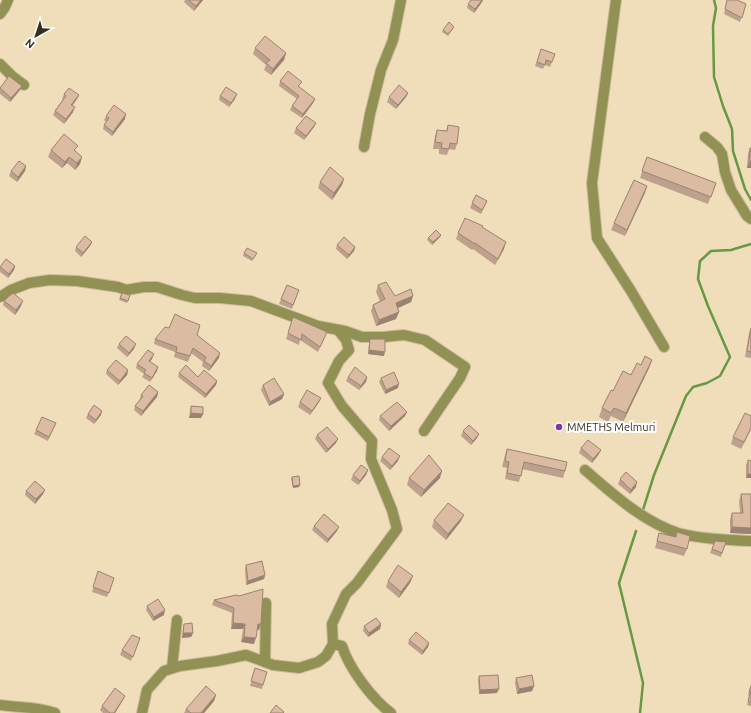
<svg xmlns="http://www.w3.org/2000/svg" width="751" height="713" viewBox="0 0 751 713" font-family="Ubuntu,sans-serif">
  <rect width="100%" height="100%" fill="#f0debb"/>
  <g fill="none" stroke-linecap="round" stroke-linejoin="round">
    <g stroke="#679944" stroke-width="2.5">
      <polyline points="714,0 716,8 713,26 714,77 723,106 732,129 733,151 745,189 751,200"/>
      <polyline points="642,513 654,475 686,396 693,387 707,383 720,376 730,357 708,306 698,279 700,261 711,251 731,250 751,244"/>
      <polyline points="636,531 619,583 643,683 640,713"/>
    </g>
    <defs>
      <g id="minor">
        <polyline points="616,0 592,183 597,238 631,291 664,347"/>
        <polyline points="0,14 5,7 8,0"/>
        <polyline points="0,64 12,76 24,85"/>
        <polyline points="705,137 717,147 722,154 725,172 731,190 747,216 751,219"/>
        <polyline points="364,147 370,114 381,70 393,40 401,0"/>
        <polyline points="0,297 11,290 29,283 50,280 77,281 118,287 126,290 144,287 157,287 182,295 195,298 220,298 251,301 318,326 345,331 362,337 383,337 404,335 425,340 465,367 460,378 424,431"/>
        <path d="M585,470C613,494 642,521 678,533C700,539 728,540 751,541"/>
        <polyline points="333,644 332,624 346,594 357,583 397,529 392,510 371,459 372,441 342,406 328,383 339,361 349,350 346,340 338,330"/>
        <polyline points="265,662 266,603"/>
        <polyline points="172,668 177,620"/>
        <path d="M0,705C19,708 37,706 55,713"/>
        <path d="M142,713L147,690L164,671L180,666L217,661L246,655L273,665L299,668L318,662L326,656L333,644L342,646C349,668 372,699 391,713"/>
      </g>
    </defs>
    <use href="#minor" stroke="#cbbb9c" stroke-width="12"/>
    <use href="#minor" stroke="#909152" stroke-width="10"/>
  </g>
  <g fill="#bda18c">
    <polygon points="185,0 203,0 194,11 184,2"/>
    <polygon points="727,0 737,0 746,4 740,22 724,14"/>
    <polygon points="482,2 474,13 467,8 468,4"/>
    <polygon points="454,27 453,29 448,36 442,32 443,30"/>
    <polygon points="255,48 286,53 284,60 271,75 264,70 266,65 253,54"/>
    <polygon points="541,49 555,54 550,67 545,65 543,69 535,66"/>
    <polygon points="280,81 300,86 299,87 315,99 313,103 302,118 290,110 292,106 297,99 279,86"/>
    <polygon points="22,86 20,90 10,102 0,94 0,87"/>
    <polygon points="408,93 406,97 396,109 387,102 389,97"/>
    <polygon points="64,94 79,95 77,99 72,105 73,112 64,124 53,115 55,111 63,99 62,99"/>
    <polygon points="220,96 235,99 229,107 219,100"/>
    <polygon points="106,116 125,119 112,136 103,129 104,125 106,122 104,120"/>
    <polygon points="316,123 314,127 304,140 294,133 296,128"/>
    <polygon points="448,125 457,144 455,150 449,149 447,155 439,154 439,149 433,149 435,136 437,130 446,131"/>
    <polygon points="750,148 751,168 747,168 748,154"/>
    <polygon points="51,150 76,151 80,164 75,170 67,163 62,168 48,157"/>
    <polygon points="647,157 716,183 708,204 640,178"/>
    <polygon points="26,166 25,171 17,182 9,176 11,171"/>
    <polygon points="344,179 342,185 332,200 318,188 320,182"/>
    <polygon points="647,186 625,236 611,230 614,223"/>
    <polygon points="487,201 485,206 481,214 470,208 472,203"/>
    <polygon points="482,227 504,249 495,265 473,249 472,250 456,239 458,233"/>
    <polygon points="441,235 440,237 432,245 427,240 428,238"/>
    <polygon points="92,242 90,246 81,257 75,251 76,247"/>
    <polygon points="337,245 355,247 354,251 347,259 336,249"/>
    <polygon points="244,253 256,255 252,261 243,256"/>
    <polygon points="15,266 14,270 8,278 0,272 0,267"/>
    <polygon points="378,285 395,296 413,296 411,302 397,308 399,312 396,319 376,326 371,311 373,305 380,301 376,292"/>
    <polygon points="299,290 292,309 279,304 281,299"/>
    <polygon points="122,293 130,295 127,303 119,300"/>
    <polygon points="4,301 21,306 15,315 3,305"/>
    <polygon points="293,317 325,337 318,352 300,340 299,345 286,339"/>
    <polygon points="751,328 751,358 745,357 749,333"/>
    <polygon points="197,335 219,358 209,371 202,366 203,362 191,353 188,362 174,357 175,352 154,344 155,339"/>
    <polygon points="370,339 384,356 368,354 369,344"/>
    <polygon points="119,344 134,349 127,357 117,348"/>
    <polygon points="152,359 150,362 157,371 150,382 142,377 144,374 136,368 137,364"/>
    <polygon points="652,360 649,368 623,422 611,416 608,422 599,417 602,408 613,391 641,365"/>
    <polygon points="107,370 128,370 127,375 118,385 106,374"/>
    <polygon points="179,373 217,381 216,385 205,398 178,377"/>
    <polygon points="348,377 367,377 366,382 359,390 346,381"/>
    <polygon points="381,378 398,388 385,394 379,382"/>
    <polygon points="263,385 284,394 282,399 269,406 261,390"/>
    <polygon points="158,392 157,397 141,416 134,410 135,406 140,399 141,395"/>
    <polygon points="321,398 319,402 310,415 298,407 300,402"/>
    <polygon points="191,406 203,414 201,418 189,418 190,410"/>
    <polygon points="407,412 405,416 389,431 379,420 380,416"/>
    <polygon points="88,414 101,415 94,424 86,418"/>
    <polygon points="56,423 48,441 34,434 36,430"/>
    <polygon points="751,429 741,449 731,444 733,437"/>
    <polygon points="463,431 477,438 471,445 461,436"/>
    <polygon points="317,435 336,443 326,453 315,439"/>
    <polygon points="581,448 599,454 592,463 579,453"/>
    <polygon points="507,449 565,471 563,478 522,469 519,482 505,479 507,468 502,467 505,455"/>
    <polygon points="382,457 398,461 390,470 380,461"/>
    <polygon points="748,460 751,478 746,478 746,465"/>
    <polygon points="368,470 366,475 358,485 351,480 353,475"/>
    <polygon points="292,477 300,485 299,487 293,488 291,479"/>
    <polygon points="409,478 440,478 421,497 407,485"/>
    <polygon points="620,479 636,487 630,494 618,484"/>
    <polygon points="26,491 43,494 35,504 25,495"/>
    <polygon points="741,494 751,534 730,533 730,519 732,513 740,513 739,501"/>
    <polygon points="434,520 461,521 446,540 432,527"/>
    <polygon points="314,526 337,531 327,543 312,530"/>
    <polygon points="677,532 687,549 684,556 655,548 659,533 675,537"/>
    <polygon points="715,541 726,542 721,557 710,553"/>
    <polygon points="246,565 265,575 264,579 246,585 245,569"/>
    <polygon points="97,575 114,578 107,597 92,592"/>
    <polygon points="388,581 410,583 399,598 386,587"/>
    <polygon points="236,595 259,630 257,630 254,644 241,642 243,629 231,629 232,613 212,605 214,600"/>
    <polygon points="147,606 164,615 153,621 146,610"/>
    <polygon points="184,624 193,633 191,637 182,638 183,628"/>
    <polygon points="381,624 380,629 368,637 363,631 364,626"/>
    <polygon points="140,638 131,661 120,655 122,650"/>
    <polygon points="409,640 429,643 428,647 422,655 408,644"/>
    <polygon points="254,673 263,685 262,689 250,686"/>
    <polygon points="479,676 497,693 479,694 478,680"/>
    <polygon points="516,678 534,686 532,691 517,694 515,683"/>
    <polygon points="751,684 751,706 747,705 749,696 748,695"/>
    <polygon points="216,695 214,701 204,713 184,713 186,709"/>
    <polygon points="125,696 123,700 115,713 103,713 100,710 102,706"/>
  </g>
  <g fill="#9a8372">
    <polygon points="201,0 203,0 194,11 196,6"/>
    <polygon points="482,0 483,0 482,2 474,13 475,9"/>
    <polygon points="286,53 284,60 271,75 273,69"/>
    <polygon points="22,86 20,90 10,102 11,98"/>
    <polygon points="408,93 406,97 396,109 398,105"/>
    <polygon points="237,94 235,99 229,107 231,103"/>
    <polygon points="79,95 77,99 70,109 71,105"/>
    <polygon points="315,99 313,103 302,118 303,114"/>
    <polygon points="75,107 73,112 64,124 66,119"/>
    <polygon points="126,114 125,119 112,136 113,132"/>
    <polygon points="316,123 314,127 304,140 306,136"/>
    <polygon points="69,157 67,163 62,168 65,162"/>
    <polygon points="82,157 80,164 75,170 77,163"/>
    <polygon points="749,162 751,162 751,168 747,168"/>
    <polygon points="26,166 25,171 17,182 18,177"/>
    <polygon points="344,179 342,185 332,200 334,193"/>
    <polygon points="647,186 645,193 625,236 627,230"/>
    <polygon points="441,235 440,237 432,245 433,242"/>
    <polygon points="92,242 90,246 81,257 83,253"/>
    <polygon points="506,242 504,249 495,265 498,259"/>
    <polygon points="355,247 354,251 347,259 349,255"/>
    <polygon points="15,266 14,270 8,278 9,274"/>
    <polygon points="413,296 411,302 394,310 396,303"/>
    <polygon points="23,301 21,306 15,315 16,310"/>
    <polygon points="399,312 396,319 376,326 379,320"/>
    <polygon points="136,344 134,349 127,357 129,353"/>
    <polygon points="369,350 385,352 384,356 368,354"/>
    <polygon points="220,353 219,358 209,371 211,366"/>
    <polygon points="154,354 152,359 147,365 149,361"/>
    <polygon points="652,360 649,368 623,422 626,413"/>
    <polygon points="158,367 157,371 150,382 152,378"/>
    <polygon points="128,370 127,375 118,385 120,381"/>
    <polygon points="367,377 366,382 359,390 361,386"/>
    <polygon points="217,381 216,385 205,398 206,394"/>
    <polygon points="399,384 398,388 385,394 386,390"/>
    <polygon points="158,392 157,397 141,416 143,411"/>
    <polygon points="284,394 282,399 269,406 270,402"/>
    <polygon points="321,398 319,402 310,415 312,411"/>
    <polygon points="102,411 101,415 94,424 96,420"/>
    <polygon points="407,412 405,416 389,431 391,426"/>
    <polygon points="191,413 203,414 201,418 189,418"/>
    <polygon points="751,428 751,429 741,449 744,442"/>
    <polygon points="479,434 477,438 471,445 473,441"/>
    <polygon points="338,439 336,443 326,453 328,449"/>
    <polygon points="601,450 599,454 592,463 593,459"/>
    <polygon points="400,456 398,461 390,470 392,466"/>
    <polygon points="368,470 366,475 358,485 360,481"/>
    <polygon points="442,471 440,478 421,497 424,490"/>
    <polygon points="748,474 751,474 751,478 746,478"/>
    <polygon points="637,482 636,487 630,494 631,490"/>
    <polygon points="300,485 299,487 293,488 293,486"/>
    <polygon points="45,490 43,494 35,504 36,499"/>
    <polygon points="464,515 461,521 446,540 448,534"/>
    <polygon points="339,527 337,531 327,543 328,539"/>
    <polygon points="732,527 751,528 751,534 730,533"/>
    <polygon points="265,575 264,579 246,585 248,581"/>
    <polygon points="413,576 410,583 399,598 401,592"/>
    <polygon points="165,610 164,615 153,621 154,617"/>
    <polygon points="233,623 245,624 243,629 231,629"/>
    <polygon points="258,624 261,624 259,630 256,630"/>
    <polygon points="381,624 380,629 368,637 369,633"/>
    <polygon points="183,633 193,633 191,637 182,638"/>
    <polygon points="244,637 256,638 254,644 241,642"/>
    <polygon points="429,643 428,647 422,655 423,651"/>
    <polygon points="534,686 532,691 517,694 519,689"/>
    <polygon points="499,689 497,693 479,694 480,690"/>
    <polygon points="216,695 214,701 204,713 201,713"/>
    <polygon points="125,696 123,700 115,713 114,713"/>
  </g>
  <g fill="#dcbba3" stroke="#9a8372">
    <polygon points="188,0 201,0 196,6"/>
    <polygon points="471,0 482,0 475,9 468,4"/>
    <polygon points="727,0 737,0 746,4 742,18 725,9"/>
    <polygon points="449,22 454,27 448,34 443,30"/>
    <polygon points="265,36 286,53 273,69 266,63 270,60 255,48"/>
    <polygon points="541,49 555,54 552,62 546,60 545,65 537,62"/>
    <polygon points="288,71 302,82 298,86 315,99 303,114 292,106 299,96 280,81"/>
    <polygon points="9,76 22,86 11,98 0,88"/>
    <polygon points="399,85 408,93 398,105 389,97"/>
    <polygon points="226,87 237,94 231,103 220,96"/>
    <polygon points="69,88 79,95 71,105 75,107 66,119 55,111 66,96 64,94"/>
    <polygon points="114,105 126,114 113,132 104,125 109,118 106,116"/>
    <polygon points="306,116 316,123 306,136 296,128"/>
    <polygon points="448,125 459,127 457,144 450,143 449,149 441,148 442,143 435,142 437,130 447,131"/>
    <polygon points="64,134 78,146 74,150 82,157 77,163 69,157 65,162 51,150"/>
    <polygon points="750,148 751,148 751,162 749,162"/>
    <polygon points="647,157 716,183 711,197 642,171"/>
    <polygon points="19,161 26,166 18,177 11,171"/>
    <polygon points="330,167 344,179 334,193 320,182"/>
    <polygon points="634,180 647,186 627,230 614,223"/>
    <polygon points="476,195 487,201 482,210 472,203"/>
    <polygon points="465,218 483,226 482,227 506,242 498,259 475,243 475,244 458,233"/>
    <polygon points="436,230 441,235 433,242 428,238"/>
    <polygon points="85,236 92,242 83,253 76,247"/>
    <polygon points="344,237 355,247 349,255 337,245"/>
    <polygon points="247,248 257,253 253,259 244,253"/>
    <polygon points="6,259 15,266 9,274 0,267"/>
    <polygon points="386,282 395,296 411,289 413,296 396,303 399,312 379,320 373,305 385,299 378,285"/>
    <polygon points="287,285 299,290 293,305 281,299"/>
    <polygon points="13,293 23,301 16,310 4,301 8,297"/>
    <polygon points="122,293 130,295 128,301 120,298"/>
    <polygon points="175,314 185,319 200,325 197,335 220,353 211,366 204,361 206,357 193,348 190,356 176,352 177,347 155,339 165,327 169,328"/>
    <polygon points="293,317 327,332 320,347 302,334 301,340 288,333"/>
    <polygon points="751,328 751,352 747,351"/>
    <polygon points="126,336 136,344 129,353 119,344"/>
    <polygon points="370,339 385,339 385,352 369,350"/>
    <polygon points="148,350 154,354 149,361 158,367 152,378 144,373 146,370 137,364"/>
    <polygon points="645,356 652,360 626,413 614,408 611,413 602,408 611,390 613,391 623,371 631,375 637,363 641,365"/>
    <polygon points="116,360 128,370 120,381 107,370"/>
    <polygon points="186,365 198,377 204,370 217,381 206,394 179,373"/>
    <polygon points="355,367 367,377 361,386 348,377"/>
    <polygon points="394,372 399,384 386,390 381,378"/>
    <polygon points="274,378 284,394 270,402 263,385"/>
    <polygon points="149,385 158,392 143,411 135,406 143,396 141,395"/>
    <polygon points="307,390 321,398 312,411 300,402"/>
    <polygon points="397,402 407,412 391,426 380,416"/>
    <polygon points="94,405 102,411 96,420 88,414"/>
    <polygon points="191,406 203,407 203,414 191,413"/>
    <polygon points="745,413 751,416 751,428 744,442 733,437"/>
    <polygon points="42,417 56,423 49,437 36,430"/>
    <polygon points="469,425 479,434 473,441 463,431"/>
    <polygon points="327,427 338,439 328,449 317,435"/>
    <polygon points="588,440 601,450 593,459 581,448"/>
    <polygon points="389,448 400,456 392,466 382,457"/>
    <polygon points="507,449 567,462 565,471 524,462 521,476 507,473 509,462 505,461"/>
    <polygon points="429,455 442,471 424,490 409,478"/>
    <polygon points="748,460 751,461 751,474 748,474"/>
    <polygon points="361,465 368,470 360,481 353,475"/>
    <polygon points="626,472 637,482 631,490 620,479"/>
    <polygon points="299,476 300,485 293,486 292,477"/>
    <polygon points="35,481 45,490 36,499 26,491"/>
    <polygon points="741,494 751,494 751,528 732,527 732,513 743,513"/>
    <polygon points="448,503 464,515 448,534 434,520"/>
    <polygon points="324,514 339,527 328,539 314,526"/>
    <polygon points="677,532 690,536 687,549 657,541 659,533 676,537"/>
    <polygon points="715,541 726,542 722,553 712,549"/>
    <polygon points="262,561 265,575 248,581 246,565"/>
    <polygon points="398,565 413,576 401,592 388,581"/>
    <polygon points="98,571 114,578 109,593 93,587"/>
    <polygon points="263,589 261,624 258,624 256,638 244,637 245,624 233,623 234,608 214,600 236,595 239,596"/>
    <polygon points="158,599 165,610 154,617 147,606"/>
    <polygon points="376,618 381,624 369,633 364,626"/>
    <polygon points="192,623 193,633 183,633 184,624"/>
    <polygon points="416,632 429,643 423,651 409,640"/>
    <polygon points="132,635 140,638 133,657 122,650"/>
    <polygon points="255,668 267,672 263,685 251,681"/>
    <polygon points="498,675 499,689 480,690 479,676"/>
    <polygon points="532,675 534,686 519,689 516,678"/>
    <polygon points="206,686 216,695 201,713 191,713 186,709"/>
    <polygon points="751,686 751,702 748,701 751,692 749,692"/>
    <polygon points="115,688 125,696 114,713 110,713 102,706"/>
    <polygon points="276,705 284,712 283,713 270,713"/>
  </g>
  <circle fill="#8734a2" stroke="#fff" stroke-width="1.5" cx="559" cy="427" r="4"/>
  <g text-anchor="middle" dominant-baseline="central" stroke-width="4" stroke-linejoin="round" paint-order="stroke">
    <g font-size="11" fill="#352e20" stroke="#fff" text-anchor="start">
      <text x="567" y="427">MMETHS Melmuri</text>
    </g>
  </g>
  <g transform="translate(36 36) rotate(219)" stroke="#ffffff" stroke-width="3" paint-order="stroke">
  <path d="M0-3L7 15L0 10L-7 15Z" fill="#352e20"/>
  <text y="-6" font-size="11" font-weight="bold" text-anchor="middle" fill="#352e20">N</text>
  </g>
</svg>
